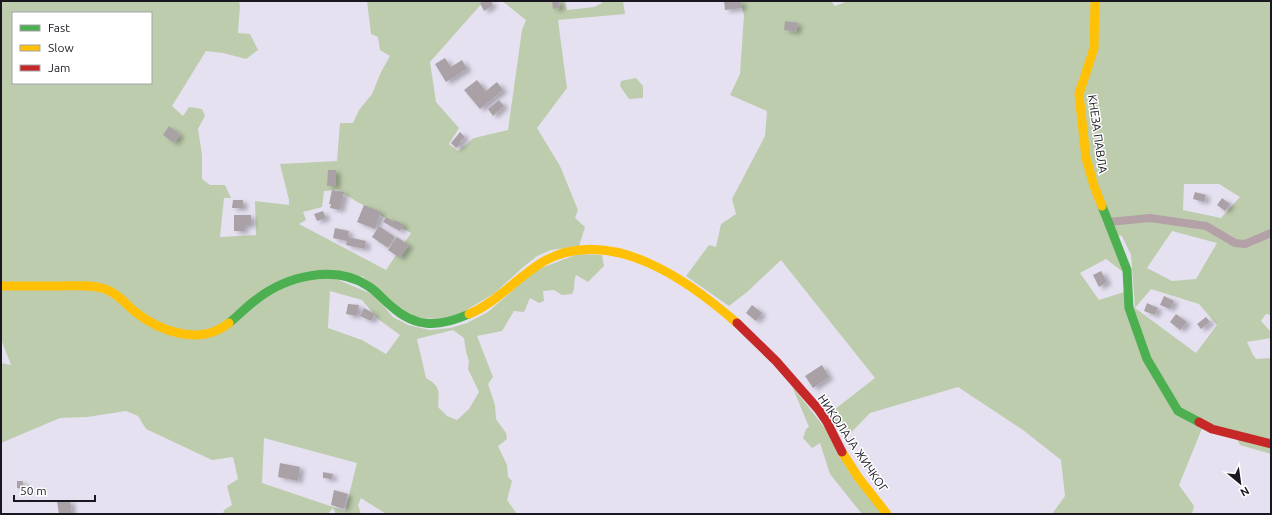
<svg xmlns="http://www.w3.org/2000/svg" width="1272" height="515" viewBox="0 0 1272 515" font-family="Ubuntu,sans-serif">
  <defs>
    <filter id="shadow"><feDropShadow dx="4.5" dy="2.5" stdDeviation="2" flood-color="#0004"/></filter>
  </defs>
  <rect width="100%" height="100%" fill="#e6e1f1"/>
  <g fill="#bdccad" fill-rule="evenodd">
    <path d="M1,1H239L240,6L238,33L250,34L258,50L246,59L223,53L206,51L172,106L183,116L189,107L202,109L205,116L198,129L202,155V179L210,185H225L231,198H224L220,237L256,235L255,201L289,205V200L280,164L337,161L340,123H353L359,110L372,94L381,72L390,56L380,50L378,37L371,34L367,1H484L430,62L436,102L459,128L449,144L458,151L474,138L508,130L522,30L526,20L502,1H565L567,10L594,7L602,3V1H623L625,14L558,20L567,88L537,128L560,166L578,210L575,218L585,227L579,246L551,250L537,256L522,268L495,293L451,319L410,318L362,276L334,278L374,295L393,317L408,325L430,330L450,328L467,323L488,312L536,270L578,254L602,255L604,266L588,282L576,275C573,282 576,287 572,294L562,295L554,290L543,291L544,301L539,303L530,298L524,312L514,311L502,331L477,336L493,377L488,384L495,405L496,419L506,433L507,439L498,446L507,465L508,477L512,481L507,500L517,514H386L361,498L358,505L361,514H336L333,508L328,514H223L224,510L232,505L227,486L238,479L233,457L212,460L146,429L138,416L126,411L87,417L60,418L1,443V363L11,365L1,339ZM13,13H151V83H13ZM337,190L411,233L386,270L299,224L306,220L303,212L322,207L324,191ZM330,291L362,300L378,319L400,335L386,354L362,340L328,328ZM453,330L464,338L466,352L469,361L468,369L479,392L469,409L457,420L447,416L438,407C439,391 441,387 426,378L417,339ZM264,438L357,463L345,511L262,483Z"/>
    <path d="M740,1H831L835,6L848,1H1271V315L1266,314L1261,321L1271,332V338L1247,342L1253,355L1256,359L1271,358V454L1240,445L1236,438L1203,426L1179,485L1194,506L1192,514H1052L1065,496L1061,460L1023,430L958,387L870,413L845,439L830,413L875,378L781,260L747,292L729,306L686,276L709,245L716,247L721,224L736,214L732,199L765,136L767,111L730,95L740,74L744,15ZM1184,184H1219L1240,197L1221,218L1183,210ZM1172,231L1217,243L1196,279L1172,281L1147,268ZM1119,235L1122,236L1131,255L1135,308L1124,292L1099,300L1080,273L1106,259L1123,272ZM1151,289L1199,304L1217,325L1196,353L1135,308Z"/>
    <polygon points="636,78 643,86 643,98 629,99 620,86 621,81"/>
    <polygon points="792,386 892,514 862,514 830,474 820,443 812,448 803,438 806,429 809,427"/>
  </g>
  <g fill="#a9a1a6" filter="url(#shadow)">
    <polygon points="484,1 491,1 493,5 484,11 480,3"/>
    <polygon points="552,1 559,1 560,8 553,9"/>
    <polygon points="724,1 741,1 742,8 725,10"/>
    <polygon points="785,21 798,23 796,32 784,30"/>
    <polygon points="445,58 451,67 462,60 467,69 446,82 435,64"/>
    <polygon points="477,80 486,91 497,82 503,90 480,109 464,90"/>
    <polygon points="499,100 504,106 493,116 488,109"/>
    <polygon points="169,126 180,135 174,143 163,135"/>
    <polygon points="460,132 465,137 460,142 461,144 456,148 451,143"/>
    <polygon points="328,170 336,170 336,186 327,186"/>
    <polygon points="332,190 344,192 340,210 330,208 331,204 329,204"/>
    <polygon points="1195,192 1206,195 1204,202 1193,199"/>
    <polygon points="1222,198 1230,204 1225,211 1217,205"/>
    <polygon points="233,200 243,200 243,208 232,208"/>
    <polygon points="364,205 381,212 375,229 357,222"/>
    <polygon points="323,211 326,218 317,221 314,214"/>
    <polygon points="234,215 251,215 251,225 244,225 244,231 234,231"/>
    <polygon points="386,217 394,222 395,220 404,225 400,231 383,222"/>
    <polygon points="379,226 395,237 388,248 372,237"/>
    <polygon points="335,228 349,231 348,237 366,241 365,249 346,245 347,241 333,238"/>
    <polygon points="397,237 409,245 400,258 388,250"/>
    <polygon points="1101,271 1107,282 1099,287 1093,275"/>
    <polygon points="1164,296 1174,301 1170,309 1160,305"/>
    <polygon points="1147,303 1158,308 1155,315 1144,311"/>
    <polygon points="348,304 359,305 357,316 346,314"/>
    <polygon points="752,305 762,313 756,321 746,313"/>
    <polygon points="364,308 375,314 371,321 360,316"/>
    <polygon points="1176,314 1187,322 1180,330 1170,322"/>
    <polygon points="1206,317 1210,322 1201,329 1197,324"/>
    <polygon points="822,365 829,377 813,388 805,376"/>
    <polygon points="280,463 300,467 298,481 278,477"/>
    <polygon points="323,472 333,474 332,479 323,478"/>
    <polygon points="17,481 23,481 23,489 17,488"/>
    <polygon points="334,490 348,494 344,509 331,505"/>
    <polygon points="70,500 72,514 59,514 57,502"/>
  </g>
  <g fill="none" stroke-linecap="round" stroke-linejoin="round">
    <polyline stroke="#b3a1a7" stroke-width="8" points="1109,222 1150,218 1206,226 1235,243 1245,244 1271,233"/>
    <g stroke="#4caf50" stroke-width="9">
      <polyline points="1102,206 1127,270 1129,308 1147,359 1178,411 1199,422"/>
      <path d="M229,323C239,315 247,306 257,299C287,276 335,264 368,286C377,291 383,300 391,306C416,329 440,327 469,314"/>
    </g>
    <g stroke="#ffc107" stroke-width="9">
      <polyline points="1095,1 1094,48 1079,94 1086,158 1094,186 1102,206"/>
      <path d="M1,286C20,286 40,286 59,286C74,286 90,284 105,289C117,293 125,303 134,311C160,332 201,346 229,323"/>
      <path d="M469,314C498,302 519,275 546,260C613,226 689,281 737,323"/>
      <polyline points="842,452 858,477 887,514"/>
    </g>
    <g stroke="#c62828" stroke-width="9">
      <polyline points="737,323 776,361 818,409 827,422 842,452"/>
      <polyline points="1199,422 1212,429 1271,444"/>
    </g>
  </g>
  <g text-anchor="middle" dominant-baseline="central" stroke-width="3" stroke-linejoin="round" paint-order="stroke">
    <g font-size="12" fill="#1a1721" stroke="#fff">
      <text transform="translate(1098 134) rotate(82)">КНЕЗА ПАВЛА</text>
      <text transform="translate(853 443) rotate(56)">НИКОЛАЈА ЖИЧКОГ</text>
    </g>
  </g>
  <rect width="1272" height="515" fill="none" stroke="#1a1721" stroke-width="4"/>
  <rect x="12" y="12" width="140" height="72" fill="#ffffff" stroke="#a3a2a6"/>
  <rect x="20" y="25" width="20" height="6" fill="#4caf50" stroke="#a3a2a6"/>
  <text x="48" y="32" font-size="12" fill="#1a1721">Fast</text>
  <rect x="20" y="45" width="20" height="6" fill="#ffc107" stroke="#a3a2a6"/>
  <text x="48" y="52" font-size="12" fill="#1a1721">Slow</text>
  <rect x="20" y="65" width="20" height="6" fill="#c62828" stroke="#a3a2a6"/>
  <text x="48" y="72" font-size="12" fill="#1a1721">Jam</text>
  <g transform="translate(1240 483) rotate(151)" stroke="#ffffff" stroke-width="3" paint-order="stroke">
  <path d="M0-3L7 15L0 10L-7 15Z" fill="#1a1721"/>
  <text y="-6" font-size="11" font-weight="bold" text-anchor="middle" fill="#1a1721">N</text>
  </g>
  <path d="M14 495v6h81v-6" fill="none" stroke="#1a1721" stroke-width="2"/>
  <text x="20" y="495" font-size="12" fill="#1a1721" stroke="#ffffff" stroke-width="3" paint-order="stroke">50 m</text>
</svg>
